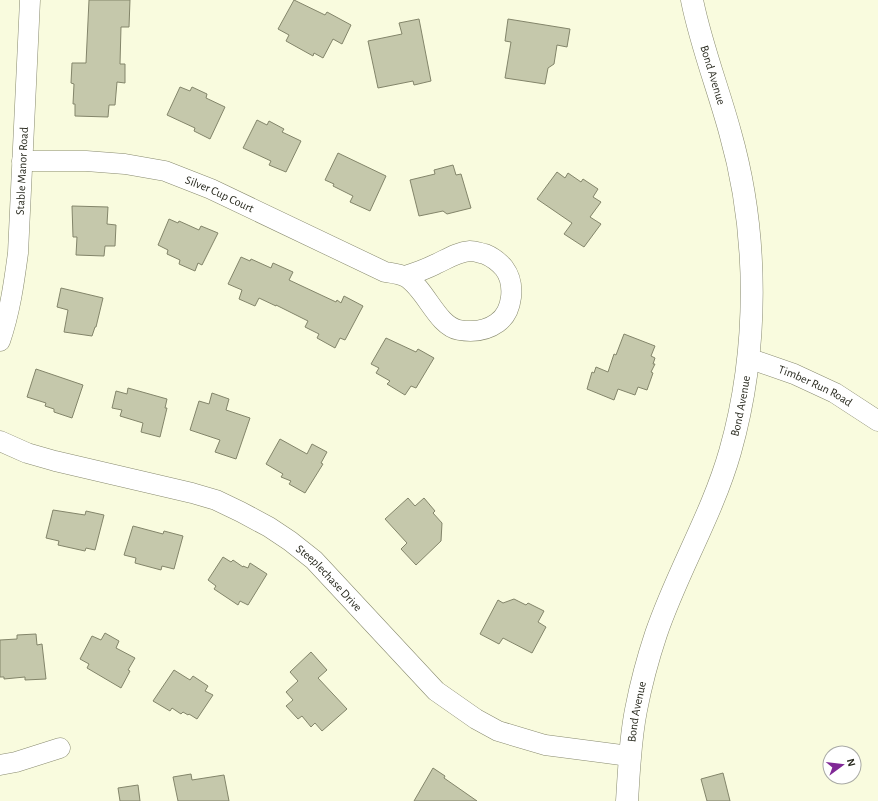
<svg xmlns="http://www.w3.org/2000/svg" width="878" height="801" viewBox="0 0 878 801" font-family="'Alegreya Sans',sans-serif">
  <rect width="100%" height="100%" fill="#f9fbde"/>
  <g fill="#c5c8ab" stroke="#83856a">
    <polygon points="89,0 130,0 129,27 121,27 120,64 125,64 125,83 117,82 115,105 109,105 108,117 75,116 75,104 73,104 74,84 71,83 72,63 86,63"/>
    <polygon points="294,0 325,15 327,12 351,25 342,44 333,39 323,58 314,53 313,56 286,41 289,35 278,29"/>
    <polygon points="419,19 431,81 414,85 413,81 378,88 368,41 402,34 399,23"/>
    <polygon points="508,19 570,29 567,47 557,45 554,64 548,68 545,84 505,78 511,42 505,41"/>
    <polygon points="180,87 190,91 192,87 207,94 206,98 225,107 210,139 194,131 195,128 167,115"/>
    <polygon points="257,120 267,125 269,121 284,129 282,132 301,141 286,172 269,165 271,161 243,148"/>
    <polygon points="338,153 386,176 370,211 350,202 353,196 333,186 334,184 325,180"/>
    <polygon points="453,165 456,175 461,174 471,208 447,214 443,211 419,216 410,180 435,174 434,170"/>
    <polygon points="557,172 565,178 568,173 581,182 583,179 598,189 593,197 601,202 590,217 601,224 584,247 564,234 572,223 537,199"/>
    <polygon points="72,206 108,207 107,224 116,225 115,246 105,246 104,256 76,255 77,237 73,237"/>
    <polygon points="169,219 178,223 179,221 199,230 201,226 218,233 202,265 198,263 195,271 179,264 180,260 167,254 168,250 158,245"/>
    <polygon points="241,257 250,261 251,259 271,268 273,263 293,272 289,280 336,302 337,300 341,303 344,296 363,306 345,340 340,338 335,348 317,338 319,334 305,327 308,321 276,305 276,306 259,298 255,306 239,299 242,290 228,284"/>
    <polygon points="61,288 103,298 96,327 95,327 92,336 64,332 68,310 57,307"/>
    <polygon points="624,334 655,346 651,356 655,358 653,364 655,364 651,372 653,373 647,390 638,387 635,395 618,389 614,400 587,389 592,372 594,373 596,367 608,372 614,354 616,355"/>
    <polygon points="386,338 416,352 418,349 434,358 416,388 411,386 405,395 387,384 390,381 376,373 379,368 371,364"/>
    <polygon points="36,369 83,385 72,418 54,412 54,409 45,406 46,403 27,397"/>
    <polygon points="128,388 167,399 165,408 167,408 160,437 141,432 143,423 120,416 122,410 112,408 116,391 127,394"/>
    <polygon points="212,393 229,399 226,410 250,418 236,459 215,452 220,440 190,430 199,401 209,404"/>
    <polygon points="280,439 307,454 312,444 327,452 321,463 323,464 305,493 289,484 291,481 281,477 283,474 266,464"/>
    <polygon points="408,498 415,506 424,498 435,511 433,513 442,523 441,541 416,565 401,549 407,543 385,519"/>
    <polygon points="53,510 85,515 86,511 104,515 95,550 86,548 85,551 58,545 59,541 46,538"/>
    <polygon points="133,526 163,534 164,531 183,536 174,569 162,566 161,570 135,563 136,558 124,555"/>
    <polygon points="223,557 231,562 233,560 243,567 243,566 248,568 250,563 267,574 248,605 240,601 238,605 214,589 216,586 208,580"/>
    <polygon points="514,599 526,605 528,603 544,611 538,622 546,627 532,653 503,638 499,644 480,634 498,600 503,603"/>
    <polygon points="105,633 119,641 116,648 135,658 128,670 130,671 121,688 87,668 89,664 80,659 92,636 101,640"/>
    <polygon points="36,634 37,645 42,644 46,679 25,680 25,677 4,679 4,677 0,677 0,640 17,639 17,635"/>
    <polygon points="311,652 327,670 318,678 347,709 322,731 315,723 311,727 302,716 298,719 286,706 293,700 286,692 298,681 290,672"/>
    <polygon points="174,670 190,680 193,676 208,686 205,691 213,695 197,719 189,714 188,715 183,712 181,714 172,708 170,711 153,701"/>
    <polygon points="433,768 445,776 444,778 477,801 414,801"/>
    <polygon points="723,773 730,801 707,801 701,779"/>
    <polygon points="191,774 192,780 224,775 229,801 178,801 173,777"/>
    <polygon points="138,785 140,801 120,801 118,788"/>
  </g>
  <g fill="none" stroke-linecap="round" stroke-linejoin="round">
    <defs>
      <g id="street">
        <path id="s1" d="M22,161H86L125,164L165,171L211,189L385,272C391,273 400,274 406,277C426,289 437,326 459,330C471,332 486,331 497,323C513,312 516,284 504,268C499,262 492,257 485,254C480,253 475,251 470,251C457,252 447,259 436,264C426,269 415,273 405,276"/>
        <path id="s2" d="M0,341C10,312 14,283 18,253L30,0"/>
        <path id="s3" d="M748,358L794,374L835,393L878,421"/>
        <path id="s4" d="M0,441L27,453L55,461L192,493L216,500L241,512L269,527L290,541L314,560L436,691L476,719L498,731L545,745L629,756"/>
        <polyline points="0,765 16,762 60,748"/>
      </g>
      <g id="secondary">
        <path id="s5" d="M627,801C629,771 630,740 636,710C641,684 648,658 656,634C677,572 712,515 730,452C759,350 759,234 730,132C718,88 701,45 692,0"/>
      </g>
    </defs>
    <use href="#street" stroke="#888a6f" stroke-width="21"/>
    <use href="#secondary" stroke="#888a6f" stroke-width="23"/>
    <use href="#street" stroke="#fff" stroke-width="20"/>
    <use href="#secondary" stroke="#fff" stroke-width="22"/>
  </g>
  <g text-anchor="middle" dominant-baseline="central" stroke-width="3" stroke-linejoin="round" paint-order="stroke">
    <g font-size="12" fill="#292a1f" stroke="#fff">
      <text transform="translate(713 75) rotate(73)">Bond Avenue</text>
      <text stroke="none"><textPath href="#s2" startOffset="172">Stable Manor Road</textPath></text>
      <text stroke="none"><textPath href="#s1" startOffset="203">Silver Cup Court</textPath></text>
      <text stroke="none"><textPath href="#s3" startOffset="73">Timber Run Road</textPath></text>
      <text stroke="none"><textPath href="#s5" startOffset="414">Bond Avenue</textPath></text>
      <text stroke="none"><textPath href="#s4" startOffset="363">Steeplechase Drive</textPath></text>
      <text stroke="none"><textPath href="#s5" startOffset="90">Bond Avenue</textPath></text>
    </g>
  </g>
  <g transform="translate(842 765) rotate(75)"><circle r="19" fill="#ffffff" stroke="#a9aaa5"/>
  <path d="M0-3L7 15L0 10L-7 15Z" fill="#802896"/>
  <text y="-6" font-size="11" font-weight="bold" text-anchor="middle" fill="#292a1f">N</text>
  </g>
</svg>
